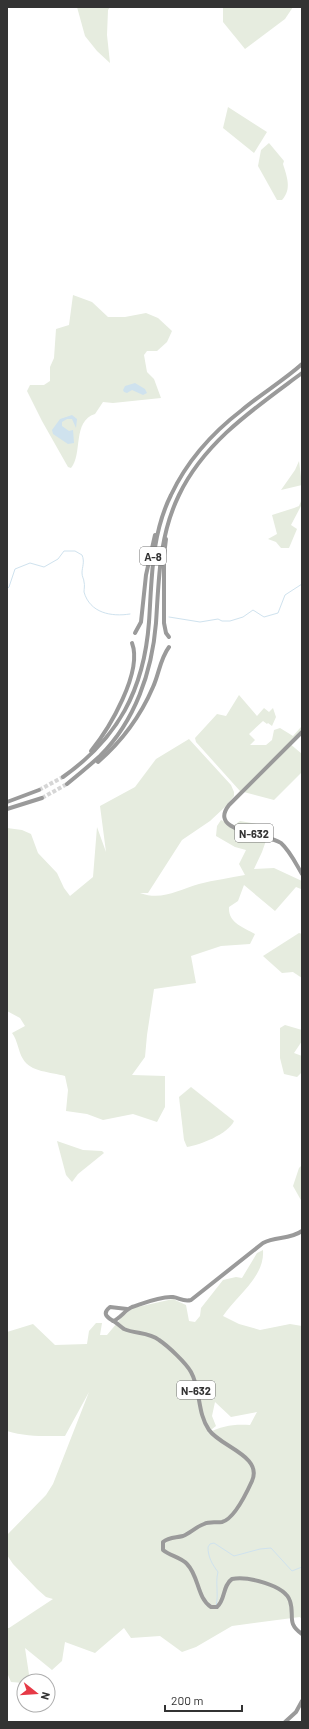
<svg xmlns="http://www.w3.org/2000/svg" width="309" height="1729" viewBox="0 0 309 1729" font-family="Barlow,sans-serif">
  <rect width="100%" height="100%" fill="#fff"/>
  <g fill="#e6ecdf" fill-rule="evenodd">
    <polygon points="77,7 110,7 108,10 107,35 110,63 97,51 85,36"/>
    <polygon points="223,7 293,7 285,19 245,49 223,22"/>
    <polygon points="228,107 267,132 254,153 223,128"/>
    <path d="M269,143L284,161L283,164C287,177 292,189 282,200H277L258,166L261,150Z"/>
    <path d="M73,295L92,302L108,317H125L146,313L158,318L172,331L167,342L157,351H147L144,355L147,372L154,379L161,398L113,403L103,402L95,414C72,421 83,454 71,468L68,467L42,421L27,391L30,385H44L50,381V367L54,358L56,329L69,325Z"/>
    <polygon points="299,461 302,485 281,490 295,470"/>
    <polygon points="302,499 302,507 301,506 291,525 297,529 289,548 281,548 276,542 268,539 277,534 272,515 294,508 299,506"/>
    <polygon points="239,695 257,716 264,708 269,712 273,708 276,717 272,726 268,723 267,724 263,721 249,734 255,740 250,745 266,745 272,740 274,730 280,728 293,736 301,727 302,729 289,743 302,754 302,772 274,800 240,791 196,742 195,738 217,714 226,716"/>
    <path d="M189,739L231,785L234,792V796L225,807L210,821L182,840L148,893H140C162,901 178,890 199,884C214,880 230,878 245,875L239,864L246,850L235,847L216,836L217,826L221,820L233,826L240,821L257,824L268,835L262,852L254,869L274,868L302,881V891L301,889L296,887L275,911L244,885L238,901L229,907C228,923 243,927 255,934L250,944L221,946L191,956L196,983L154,989L147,1035L145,1057L132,1075L165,1076V1107L157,1122L133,1114L103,1120L87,1114L66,1111L68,1090L65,1076C51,1072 30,1072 23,1059C18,1051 18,1041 12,1033L25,1026L20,1018L7,1011V828L22,830L31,834L38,853L57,873L64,888L70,896L93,877L97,827L106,852L100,806L135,787L156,759Z"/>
    <polygon points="299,933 302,934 302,978 293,972 282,973 263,956"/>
    <polygon points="285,1025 302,1030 302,1041 294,1053 302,1056 302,1072 297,1077 284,1074 280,1058 280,1028"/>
    <path d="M191,1087L234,1121C228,1134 200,1145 187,1147L184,1140L179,1097Z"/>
    <polygon points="57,1141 83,1150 102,1151 104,1153 78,1174 72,1182 66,1175"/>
    <polygon points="302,1165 302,1202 293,1186 299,1168"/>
    <path d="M263,1250C265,1277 237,1295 223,1316L239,1324L260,1330L290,1324L302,1326V1620L300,1617L232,1626L196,1647L182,1652L160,1636L131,1638L124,1628L95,1653L65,1642L62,1661L52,1670L25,1648L30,1681H24V1683L11,1682L8,1675L7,1628H9L53,1599L46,1597L37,1589L13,1564L7,1555V1535L46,1495L53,1484L89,1392L65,1436C45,1436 26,1437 7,1431V1332L33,1324L55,1345L87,1344L89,1331L96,1323H102L100,1335H107L122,1317L133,1308L173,1299L186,1305L189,1321L195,1322L200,1316L201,1308L223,1280L236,1277L242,1278L257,1253ZM215,1402L231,1417L257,1412L250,1425C232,1424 223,1426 207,1433L216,1426L212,1416Z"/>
  </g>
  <g fill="#cfe2ee">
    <polygon points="135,383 145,389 147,393 143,395 132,390 127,393 124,392 123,390 125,386"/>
    <polygon points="72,415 77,419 76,428 72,419 67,419 62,422 62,426 69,431 73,430 74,443 68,444 53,434 52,430 60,419"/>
  </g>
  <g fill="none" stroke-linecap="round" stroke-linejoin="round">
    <g stroke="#cfe2ee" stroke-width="1">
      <path d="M7,589L9,587L15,569L30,563L44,567L58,559L64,551H75L82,555C85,562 82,567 82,573C82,577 84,579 84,582C85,585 84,589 84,592C90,613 111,617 130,614"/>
      <polyline points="169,617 200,622 218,619 222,621 230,621 243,617 253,610 264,617 278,613 285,595 302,584"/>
      <path d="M216,1606C219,1594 215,1583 218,1572C212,1564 208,1557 208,1547L210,1544L214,1543L234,1556L260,1549L271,1548L292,1571L302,1567"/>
    </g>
    <g stroke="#d6d6d6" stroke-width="4" stroke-dasharray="4 2" stroke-linecap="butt">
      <polyline points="39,790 63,777"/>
      <polyline points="42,798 67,784"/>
    </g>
    <g stroke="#9a9a9a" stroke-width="4">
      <polyline points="166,539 164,555 164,623 166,633 169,637"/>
      <polyline points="135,633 141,622 146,575 155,535"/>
      <path d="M302,732L229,805C207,833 268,833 281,843C290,851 296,864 302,874"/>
      <path d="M91,751C109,729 143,672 132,643"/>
      <path d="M98,762C121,742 141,715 153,687C159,674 160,659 169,647"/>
      <path d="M63,777C118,738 144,690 149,622C152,579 151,535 171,495C187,461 212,433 242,410C261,394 283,381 302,364"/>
      <path d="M67,784C78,775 89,766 100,756C135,721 152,672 156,623C159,578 159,536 179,495C205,441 255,408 302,373"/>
      <polyline points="7,802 39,790"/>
      <polyline points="7,809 42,798"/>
      <path d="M127,1309L110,1307C101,1314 108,1318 115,1322C118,1324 121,1327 124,1329C135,1334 149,1332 159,1340C168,1346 186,1363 191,1372C201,1390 197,1413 209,1430C221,1447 263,1456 252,1481C247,1492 234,1519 222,1522C216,1523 210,1521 204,1524C196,1527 190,1533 183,1536C175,1538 169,1537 163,1542V1550C170,1556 181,1557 187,1564C199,1576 197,1598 211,1607H217C226,1599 222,1586 232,1579C247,1576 285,1585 290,1601C295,1616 286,1623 302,1634"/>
      <path d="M113,1321C120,1319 125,1310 132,1307C144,1303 160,1296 173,1297C180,1298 183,1302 191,1300L263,1243C276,1236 289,1240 302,1231"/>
      <polyline points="285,1722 296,1712 302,1701"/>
    </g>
  </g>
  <g text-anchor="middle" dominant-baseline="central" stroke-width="4" stroke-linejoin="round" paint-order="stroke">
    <g fill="#fff" stroke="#707070" stroke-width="1">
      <rect x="140" y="547" width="26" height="18" rx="3"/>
      <rect x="235" y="824" width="38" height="18" rx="3"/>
      <rect x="177" y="1381" width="38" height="18" rx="3"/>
    </g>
    <g font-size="11" font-weight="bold" fill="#333">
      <text x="153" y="556">A-8</text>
      <text x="254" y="833">N-632</text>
      <text x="196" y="1390">N-632</text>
    </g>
  </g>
  <rect width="309" height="1729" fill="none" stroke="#333333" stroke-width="16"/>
  <g transform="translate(36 1693) rotate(107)"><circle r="19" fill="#ffffff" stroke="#adadad"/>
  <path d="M0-3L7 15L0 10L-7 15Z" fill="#e63946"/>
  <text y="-6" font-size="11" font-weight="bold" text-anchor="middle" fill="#333333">N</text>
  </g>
  <path d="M165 1705v6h77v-6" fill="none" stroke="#333333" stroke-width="2"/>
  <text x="171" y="1705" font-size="12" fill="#333333" stroke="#ffffff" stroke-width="3" paint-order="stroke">200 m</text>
</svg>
